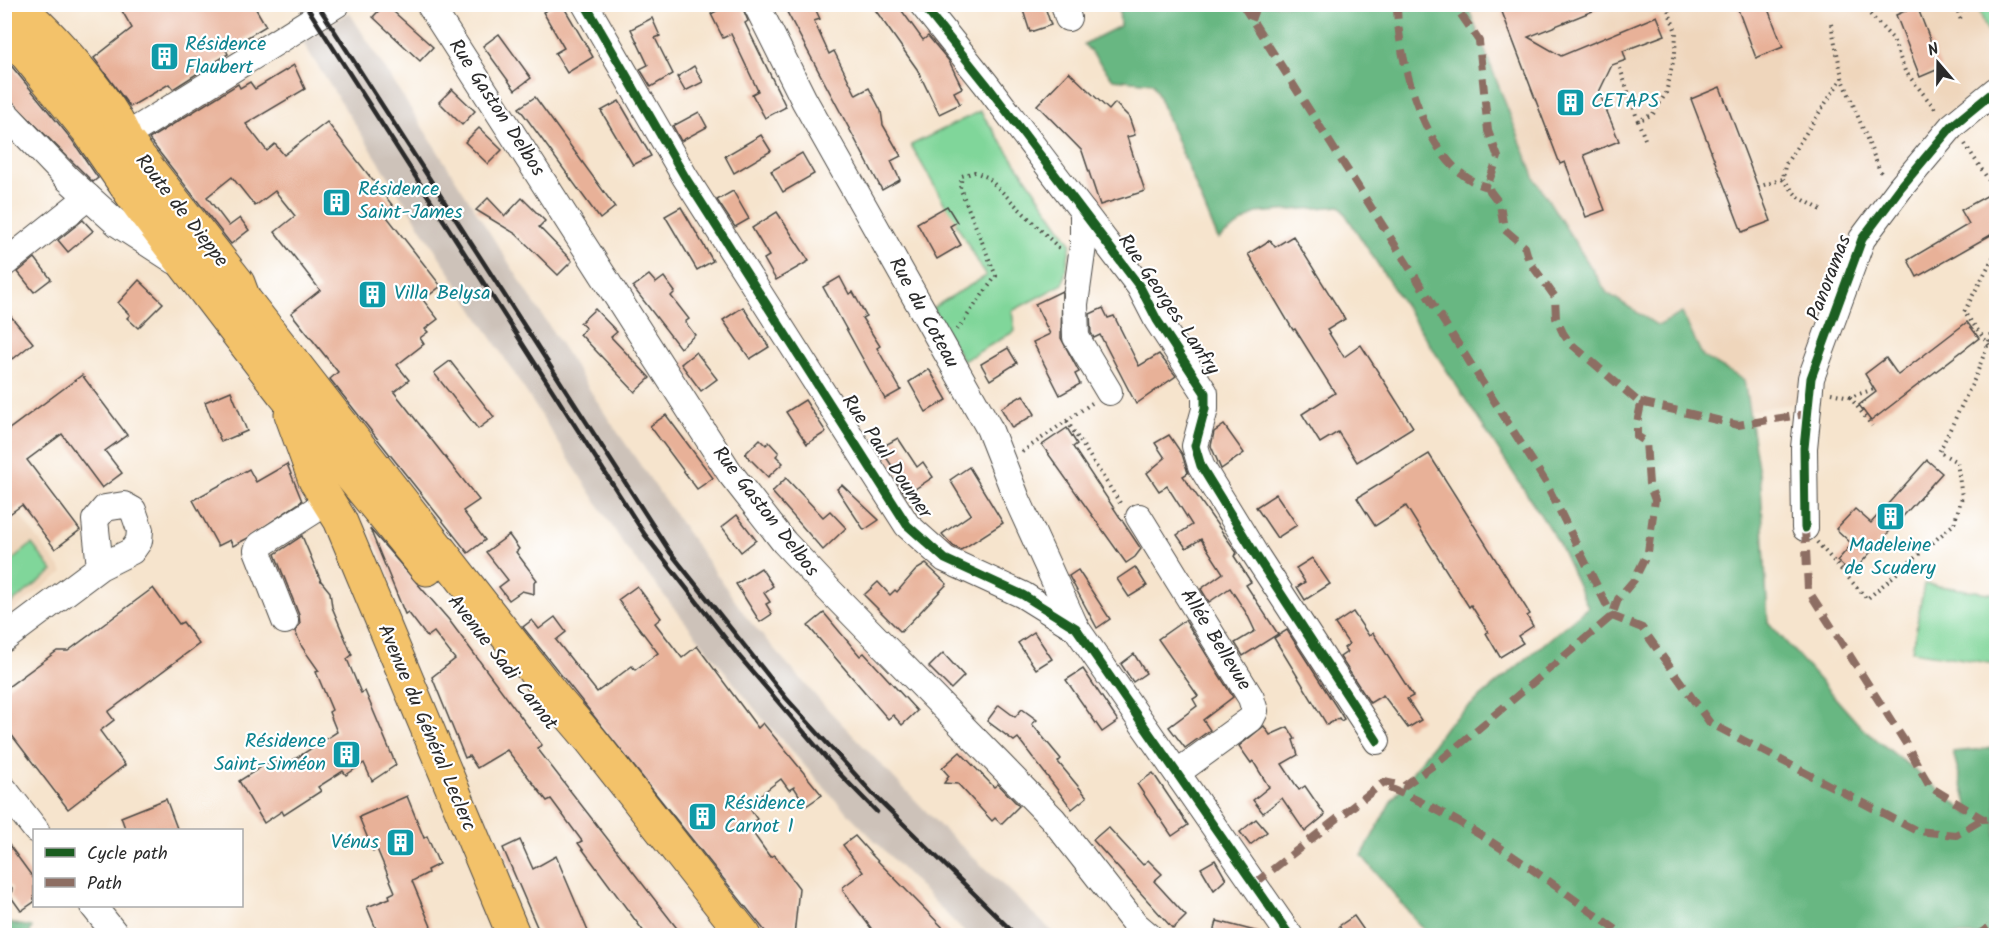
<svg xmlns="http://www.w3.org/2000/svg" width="2001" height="940" viewBox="0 0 2001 940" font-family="Kalam,sans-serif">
  <rect width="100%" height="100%" fill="#fff"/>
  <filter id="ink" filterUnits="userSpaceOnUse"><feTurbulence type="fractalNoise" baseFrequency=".0167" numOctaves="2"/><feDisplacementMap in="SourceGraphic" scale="12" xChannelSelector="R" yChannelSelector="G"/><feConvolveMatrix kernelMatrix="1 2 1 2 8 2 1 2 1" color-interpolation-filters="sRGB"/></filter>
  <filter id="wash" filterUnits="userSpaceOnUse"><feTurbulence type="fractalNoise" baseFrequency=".008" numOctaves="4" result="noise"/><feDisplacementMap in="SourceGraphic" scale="24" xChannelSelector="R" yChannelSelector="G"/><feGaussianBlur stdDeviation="1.35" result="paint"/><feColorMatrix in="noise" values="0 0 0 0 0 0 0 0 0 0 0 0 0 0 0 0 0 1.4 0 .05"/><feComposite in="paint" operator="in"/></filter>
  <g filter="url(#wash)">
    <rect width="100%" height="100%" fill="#f6e4cd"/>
    <g fill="#efd6bc">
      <polygon points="1467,5 1996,5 1996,104 1977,113 1906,193 1868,256 1813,400 1750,411 1744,380 1702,357 1682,314 1658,326 1607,293 1535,179"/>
      <polygon points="5,496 63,572 5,617"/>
    </g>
    <polygon fill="#cdc2b9" points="349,12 609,420 747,618 821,702 943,829 1056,935 967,935 839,804 761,717 624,545 303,43"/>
    <g fill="#80d69a" stroke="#568062" stroke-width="1.5">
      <polygon points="1984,5 1996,8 1996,54 1979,10"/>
      <polygon points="980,111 1071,243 1063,284 1012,311 1015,331 963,361 932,308 986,276 911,145"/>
      <polygon points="32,544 53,571 5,608 5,566"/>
      <polygon points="1924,584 1996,594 1996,664 1912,651"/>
    </g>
    <g fill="#68b782" stroke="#4a7156" stroke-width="1.5">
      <polygon points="1119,5 1467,5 1535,179 1607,293 1658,326 1682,313 1703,357 1744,380 1761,486 1768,622 1861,727 1970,815 1953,752 1994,748 1996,743 1996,935 1429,936 1424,930 1362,856 1390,803 1447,725 1588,607 1558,542 1340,206 1256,213 1218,239 1153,83 1113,79 1084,44 1120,26"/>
      <polygon points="4,922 32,927 29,935 5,935"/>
    </g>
    <g id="blocks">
      <g fill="#e8b198">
        <polygon points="118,4 253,4 266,26 226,50 228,54 173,89 169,84 130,107 94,58 132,28"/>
        <polygon points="385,4 433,47 420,61 373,17"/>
        <polygon points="557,4 562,4 593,57 567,73 555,53 564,48 543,12"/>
        <polygon points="729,4 741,4 748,21 745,23 786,107 765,118 752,94 758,91 731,34 723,38 711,14"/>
        <polygon points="802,4 813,4 820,19 814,21 829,54 834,51 856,95 869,88 881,111 883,125 901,156 891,161 900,180 882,190 787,12"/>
        <polygon points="871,4 897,4 923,40 928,36 949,61 962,88 954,92 960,104 939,114 917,69"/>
        <polygon points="1021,4 1044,4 1051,25 1030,32"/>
        <polygon points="1499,4 1610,4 1528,37 1561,56 1657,16 1665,35 1623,51 1626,60 1612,65 1599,92 1619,141 1584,155 1605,210 1586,217 1565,162 1560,164"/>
        <polygon points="1736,4 1766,4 1783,47 1756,58"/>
        <polygon points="1917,6 1941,68 1920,77 1896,15"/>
        <polygon points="652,18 660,36 655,38 673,74 651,87 640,69 648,65 631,29"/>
        <polygon points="499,34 531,78 515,90 483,46"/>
        <polygon points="4,57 72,140 98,178 93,182 4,94"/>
        <polygon points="294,65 305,89 246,124 267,151 275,144 284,155 327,122 393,206 384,213 441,286 423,300 438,319 425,329 428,332 420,338 424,344 397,365 409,380 394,392 479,500 463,511 485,540 468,553 330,379 338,372 291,313 320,290 275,232 295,216 275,191 255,206 232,177 207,197 229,226 240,218 249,230 231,244 149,139 238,84 240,88 250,82 255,89"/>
        <polygon points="694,66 703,82 685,91 677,77"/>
        <polygon points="1069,72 1109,110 1115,103 1129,117 1135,135 1127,137 1145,191 1100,205 1082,151 1037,105"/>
        <polygon points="1720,87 1771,221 1742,232 1691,99"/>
        <polygon points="452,89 475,111 462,125 439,102"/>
        <polygon points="535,97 615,207 600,219 519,108"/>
        <polygon points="619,101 651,156 633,165 601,111"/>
        <polygon points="699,112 707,127 681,141 673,126"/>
        <polygon points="479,128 502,150 488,164 465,142"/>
        <polygon points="761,135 771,151 734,173 725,156"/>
        <polygon points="802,153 814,174 783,192 771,171"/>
        <polygon points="733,191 749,219 735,227 717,200"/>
        <polygon points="1990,194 1996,206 1996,232 1917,277 1908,260 1969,224 1961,210"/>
        <polygon points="488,198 505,216 522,198 545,221 539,227 572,261 558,275 516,234 476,210"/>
        <polygon points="947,206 957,222 950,226 961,245 937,259 917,223"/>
        <polygon points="681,207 713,261 697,270 665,216"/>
        <polygon points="777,212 809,261 776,280 764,259 769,256 752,228"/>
        <polygon points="83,220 93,231 68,252 58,240"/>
        <polygon points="1293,236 1345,319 1327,330 1344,357 1361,345 1413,427 1357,462 1338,432 1320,443 1302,414 1335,393 1295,329 1293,330 1248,254 1270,240 1275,247"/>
        <polygon points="35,258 51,279 34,292 18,272"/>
        <polygon points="649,275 656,283 664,277 675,292 671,296 689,319 685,322 695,335 680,348 633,287"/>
        <polygon points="840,277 849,294 853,292 866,316 862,318 880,346 877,348 901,390 885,399 823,287"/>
        <polygon points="139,280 163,303 138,328 127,318 130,315 118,303"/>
        <polygon points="1062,291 1061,338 1079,372 1075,374 1080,384 1060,395 1033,342 1050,334 1035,304"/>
        <polygon points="743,307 769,347 750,359 723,320"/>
        <polygon points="4,308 33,343 13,359 4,349"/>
        <polygon points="1103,308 1108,318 1114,316 1139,366 1159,354 1176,376 1136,404 1100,335 1094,338 1091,333 1090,314"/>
        <polygon points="595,309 617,332 611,337 650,378 635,392 580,334 586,328 580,323"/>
        <polygon points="1967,322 1979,338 1871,421 1859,405 1876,392 1865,374 1886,358 1898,375"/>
        <polygon points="1008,348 1017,363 990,380 981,364"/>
        <polygon points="696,352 717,379 701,391 681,364"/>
        <polygon points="450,361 494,417 478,429 434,373"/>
        <polygon points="929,369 947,400 926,412 909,382"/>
        <polygon points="82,375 127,435 105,451 122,473 102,488 62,434 27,460 80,530 55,549 22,505 4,518 4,433"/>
        <polygon points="231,391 247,431 221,442 205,402"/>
        <polygon points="1023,395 1035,414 1012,428 1001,408"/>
        <polygon points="805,400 826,432 807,444 786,412"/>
        <polygon points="666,415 713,478 697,489 650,426"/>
        <polygon points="1224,425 1244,453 1221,469 1211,446 1214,432"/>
        <polygon points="1067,428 1077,444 1073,447 1141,549 1135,557 1126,563 1042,445"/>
        <polygon points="1169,435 1182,454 1188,473 1183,476 1237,553 1234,556 1251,582 1246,585 1278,634 1243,656 1235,643 1255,631 1247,614 1230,588 1209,602 1201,589 1223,573 1201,539 1186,548 1177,535 1192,525 1167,486 1159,491 1147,473 1165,458 1155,443"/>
        <polygon points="898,438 917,467 923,462 933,477 906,495 896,480 900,478 880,448"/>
        <polygon points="760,439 766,445 769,442 779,453 776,456 783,463 768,477 745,454"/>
        <polygon points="1429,454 1530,614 1527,616 1533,626 1518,636 1523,643 1500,657 1486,633 1488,632 1471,605 1469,607 1406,506 1375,526 1357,498"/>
        <polygon points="1927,460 1942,473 1851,574 1837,561 1852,544 1836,529 1855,509 1871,523"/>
        <polygon points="287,464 302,501 246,539 233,546 230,540 218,546 193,500 249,469 256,482"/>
        <polygon points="969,467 1003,523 961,550 953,546 942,534 971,514 950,480"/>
        <polygon points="786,478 823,517 830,511 846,528 823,550 772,492"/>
        <polygon points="842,485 879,520 864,530 837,489"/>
        <polygon points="1276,494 1297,525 1277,538 1256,507"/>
        <polygon points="737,515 756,540 741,552 722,527"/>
        <polygon points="370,529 449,620 542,745 537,748 683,936 647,936 578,843 582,841 551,799 547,801 507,750 477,768 469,756 465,758 432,677 455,659 434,632 427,637 408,612 405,614"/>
        <polygon points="509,535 519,549 516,552 537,580 534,582 534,594 522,591 509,600 499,587 508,580 486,552"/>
        <polygon points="302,536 321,581 330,592 332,607 352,655 347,659 361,693 365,691 396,765 372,781 364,763 346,775 343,771 318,787 321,791 284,815 282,811 264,823 239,781 274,759 281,768 337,732 329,712 332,710 316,672 319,671 302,647 295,631 300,624 299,615 275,554"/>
        <polygon points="1312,558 1330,584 1305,600 1297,587 1305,582 1296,568"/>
        <polygon points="926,564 947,584 901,632 864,595 878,582 890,595 895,590 897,592 916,570"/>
        <polygon points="1135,567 1147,586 1129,597 1117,579"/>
        <polygon points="761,568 773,586 764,593 770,602 766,604 772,614 760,622 736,584"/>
        <polygon points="1078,570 1110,619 1097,628 1069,576"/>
        <polygon points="637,586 661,618 655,623 682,658 697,646 758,728 763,723 822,795 806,806 794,787 789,790 781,779 747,805 757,819 748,826 770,857 774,855 799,888 794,936 769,936 523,627 532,620 539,629 555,617 566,632 556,640 597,692 632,666 635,670 658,653 618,600"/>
        <polygon points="153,588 179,624 183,622 199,644 108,712 114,720 100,731 125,765 68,809 4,725 4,690 57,651 68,651"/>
        <polygon points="1353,612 1369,636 1373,633 1413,696 1407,699 1421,720 1408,728 1383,695 1370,703 1340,657 1347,652 1344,648 1349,644 1335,624"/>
        <polygon points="824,613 860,656 864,653 917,711 902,725 893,715 888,719 808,626"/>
        <polygon points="1185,620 1233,697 1203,720 1210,730 1185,748 1169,727 1197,706 1193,699 1198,696 1158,639"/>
        <polygon points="1287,630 1344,719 1341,721 1339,718 1327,725 1274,638"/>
        <polygon points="1034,632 1052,659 1036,669 1018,643"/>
        <polygon points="943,653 964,676 951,689 929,667"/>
        <polygon points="1134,654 1146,673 1133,682 1121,664"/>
        <polygon points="1083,669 1118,721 1102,732 1066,680"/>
        <polygon points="999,705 1015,717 1022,709 1037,720 1032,724 1061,759 1058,762 1087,797 1072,809 1018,738 1014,741 987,721"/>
        <polygon points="1264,726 1270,735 1288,727 1295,739 1293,740 1298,755 1282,764 1299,790 1305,786 1325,815 1305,832 1282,798 1263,813 1253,800 1269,787 1253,761 1251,763 1239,746"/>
        <polygon points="960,752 994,787 998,784 1019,806 1001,824 995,818 992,821 958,784 944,783 949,776 942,768"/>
        <polygon points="1153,773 1188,825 1172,836 1137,784"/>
        <polygon points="407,796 424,838 427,836 439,864 427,870 428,873 412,881 435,936 379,936 367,907 390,898 389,895 395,892 377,849 373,851 359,817"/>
        <polygon points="166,799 178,831 126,831 121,817"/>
        <polygon points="1256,819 1267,832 1250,845 1240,832"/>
        <polygon points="1108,827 1143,865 1148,860 1162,874 1154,881 1186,916 1173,929 1093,840"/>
        <polygon points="855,836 871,854 951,936 877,936 843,891 843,887 863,872 843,845"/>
        <polygon points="4,838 34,879 34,902 21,911 11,897 12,888 4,878"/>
        <polygon points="520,840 533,869 556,856 590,936 541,936 503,848"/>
        <polygon points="1215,860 1226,879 1214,890 1201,868"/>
        <polygon points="1354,916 1368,936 1346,936 1339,926"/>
        <polygon points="1217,921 1259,932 1258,936 1213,936"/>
      </g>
    </g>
  </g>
  <g filter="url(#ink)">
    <use href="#blocks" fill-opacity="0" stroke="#494743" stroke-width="1.5"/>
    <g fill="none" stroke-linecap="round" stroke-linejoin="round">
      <defs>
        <g id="minor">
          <polyline points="429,4 730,473 784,542 829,590 1053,819 1136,925 1149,936"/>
          <polyline points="585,4 685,177 907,525 945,559 1023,595 1076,628 1290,936"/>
          <polyline points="756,4 804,100 989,428 1017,499 1076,628"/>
          <polyline points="922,4 986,84 1140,287 1157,320 1205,393 1205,409 1195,446 1201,466 1255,554 1377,741"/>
          <polyline points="1064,4 1068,18"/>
          <polyline points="4,112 68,179 118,224 175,261"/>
          <polyline points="110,146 337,4"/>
          <polyline points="1083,212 1083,246 1075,304 1076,337 1109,392"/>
          <polyline points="4,264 88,197"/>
          <polyline points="1139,517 1251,698 1255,711 1251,719 1178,772"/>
          <polyline points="1805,528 1804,448 1811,378 1862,239 1901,187 1952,126 1996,90"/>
          <polyline points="285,621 257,550 260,545 329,501"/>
          <polyline points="4,639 100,567 132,551 139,541 140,530 133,510 124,505 105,508 95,520 100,567"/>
          <polyline points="4,789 36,830"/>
          <polyline points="93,906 117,936"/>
        </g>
        <g id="major">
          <path d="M15,4C48,30 112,102 126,140L238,283L244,299L556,699L591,740L745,936"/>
          <polyline points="4,27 87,129 139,205 283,393 427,569"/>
          <polyline points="291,414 315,480 340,520 514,936"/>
        </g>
      </defs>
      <use href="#minor" stroke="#494743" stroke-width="28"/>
      <use href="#major" stroke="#494743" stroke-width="35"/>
      <g stroke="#494743" stroke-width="4" stroke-dasharray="1.5 4.5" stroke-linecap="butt">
        <polyline points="1929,4 1958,12 1961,20"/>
        <polyline points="1954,4 1958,12 1968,9 1967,4"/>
        <polyline points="1866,10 1893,39 1905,71 1937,111"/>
        <polyline points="1831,24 1842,77 1880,171 1884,175"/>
        <polyline points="1620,68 1638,121"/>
        <polyline points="1645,139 1638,121 1653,114 1666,93 1675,53 1676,32 1666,4"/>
        <polyline points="1965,144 1992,185 1996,186"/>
        <polyline points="1783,179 1797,196 1823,211"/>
        <polyline points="1758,187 1783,179 1785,165 1842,78"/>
        <polyline points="957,330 996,276 960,188 962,176 975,172 987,177 1062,251"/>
        <polyline points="1989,345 1964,312 1996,252"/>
        <polyline points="1831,393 1850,397 1874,389"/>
        <polyline points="1850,397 1872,426"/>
        <polyline points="1067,421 1122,506"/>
        <polyline points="1022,452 1092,403"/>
        <polyline points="1817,542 1867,599 1954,524 1962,497 1957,462 1939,452 1975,378 1996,323"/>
      </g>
      <use href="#minor" stroke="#fff" stroke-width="26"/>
      <use href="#major" stroke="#f3c26a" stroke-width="33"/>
      <g stroke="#2b2b2b" stroke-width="4.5">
        <polyline points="305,4 645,535 739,656 838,772 877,812"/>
        <polyline points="317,4 670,552 786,698 872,793 1017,936"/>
      </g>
      <g stroke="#8d6e63" stroke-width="8" stroke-dasharray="15 8" stroke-linecap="butt">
        <polyline points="1242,4 1545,481 1612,616 1642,628 1710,723 1917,831 1956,835 1983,819"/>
        <path d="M1397,4C1397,58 1427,175 1489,187"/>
        <polyline points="1251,20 1257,4"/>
        <polyline points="1640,402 1738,425 1806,414"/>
        <polyline points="1805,528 1808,590 1905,742 1930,787 1983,819 1996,818"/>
        <path d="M1389,788C1473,821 1547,881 1621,933L1632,936"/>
        <polyline points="1254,884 1384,782 1404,786 1441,760 1612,616 1618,599 1634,580 1648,552 1655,500 1649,484 1646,442 1637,436 1637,423 1641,404 1569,342 1563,333 1556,318 1555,297 1529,261 1525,247 1504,229 1500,204 1490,191 1488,184 1498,157 1488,131 1479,41 1454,4"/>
        <polyline points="1976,936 1996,923"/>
      </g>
      <defs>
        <g id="cycleway">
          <polyline points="585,4 685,177 907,525 945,559 1023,595 1076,628 1290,936"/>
          <polyline points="922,4 986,84 1140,287 1157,320 1205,393 1205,409 1195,446 1201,466 1255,554 1377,741"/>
          <polyline points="1805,528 1804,448 1811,378 1862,239 1901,187 1952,126 1996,90"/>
        </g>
      </defs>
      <use href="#cycleway" stroke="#fff" stroke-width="13"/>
      <use href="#cycleway" stroke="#1b5e20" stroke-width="9"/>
    </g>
  </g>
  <defs>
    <symbol id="building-square" viewBox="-11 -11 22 22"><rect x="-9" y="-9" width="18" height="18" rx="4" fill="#0f9aa8" stroke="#fff"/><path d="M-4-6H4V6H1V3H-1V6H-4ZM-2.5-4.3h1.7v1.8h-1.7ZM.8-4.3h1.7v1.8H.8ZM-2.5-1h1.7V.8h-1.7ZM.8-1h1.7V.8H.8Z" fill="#fff"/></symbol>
  </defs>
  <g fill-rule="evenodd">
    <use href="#building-square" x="148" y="40" width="33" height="33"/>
    <use href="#building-square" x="1554" y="86" width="33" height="33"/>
    <use href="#building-square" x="320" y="186" width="33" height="33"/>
    <use href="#building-square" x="356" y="278" width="33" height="33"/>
    <use href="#building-square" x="1874" y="500" width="33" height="33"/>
    <use href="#building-square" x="330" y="738" width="33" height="33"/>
    <use href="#building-square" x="686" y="800" width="33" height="33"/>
    <use href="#building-square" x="384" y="826" width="33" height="33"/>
  </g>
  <g text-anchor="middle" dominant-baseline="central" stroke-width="4.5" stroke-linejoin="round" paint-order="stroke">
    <g font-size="20" fill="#0d838f" stroke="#fff" text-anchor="start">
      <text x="185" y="45">Résidence<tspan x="185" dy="23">Flaubert</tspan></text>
      <text x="1591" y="102">CETAPS</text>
      <text x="358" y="190">Résidence<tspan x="358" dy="23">Saint-James</tspan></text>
      <text x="394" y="294">Villa Belysa</text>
      <text x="1890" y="546" text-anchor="middle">Madeleine<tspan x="1890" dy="23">de Scudery</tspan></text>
      <text x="326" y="742" text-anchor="end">Résidence<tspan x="326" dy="23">Saint-Siméon</tspan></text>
      <text x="724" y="804">Résidence<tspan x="724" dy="23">Carnot 1</tspan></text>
      <text x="379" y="843" text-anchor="end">Vénus</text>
    </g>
    <g font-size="20" fill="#2b2b2b" stroke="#fff">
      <text transform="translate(496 108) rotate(57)">Rue Gaston Delbos</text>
      <text transform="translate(181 211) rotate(52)">Route de Dieppe</text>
      <text transform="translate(1830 278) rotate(-69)">Panoramas</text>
      <text transform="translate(1168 305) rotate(56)">Rue Georges Lanfry</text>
      <text transform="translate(923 313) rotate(61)">Rue du Coteau</text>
      <text transform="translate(886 457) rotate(56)">Rue Paul Doumer</text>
      <text transform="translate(765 512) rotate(52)">Rue Gaston Delbos</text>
      <text transform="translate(1215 640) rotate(58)">Allée Bellevue</text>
      <text transform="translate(502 663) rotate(52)">Avenue Sadi Carnot</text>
      <text transform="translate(426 728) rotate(67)">Avenue du Général Leclerc</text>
    </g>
  </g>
  <rect width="2001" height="940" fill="none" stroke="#fff" stroke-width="24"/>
  <rect x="33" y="829" width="210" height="78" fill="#ffffff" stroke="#aaaaaa" stroke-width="1.5"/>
  <rect x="45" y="848" width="30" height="9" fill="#1b5e20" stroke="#aaaaaa" stroke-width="1.5"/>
  <text x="87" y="859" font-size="18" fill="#2b2b2b">Cycle path</text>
  <rect x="45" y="878" width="30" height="9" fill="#8d6e63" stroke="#aaaaaa" stroke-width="1.5"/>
  <text x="87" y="889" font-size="18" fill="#2b2b2b">Path</text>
  <g transform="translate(1938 63) rotate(340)" stroke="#ffffff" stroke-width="4.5" paint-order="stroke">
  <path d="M0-4.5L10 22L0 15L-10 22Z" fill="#2b2b2b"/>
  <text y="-9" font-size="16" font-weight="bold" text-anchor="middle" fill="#2b2b2b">N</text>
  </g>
</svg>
